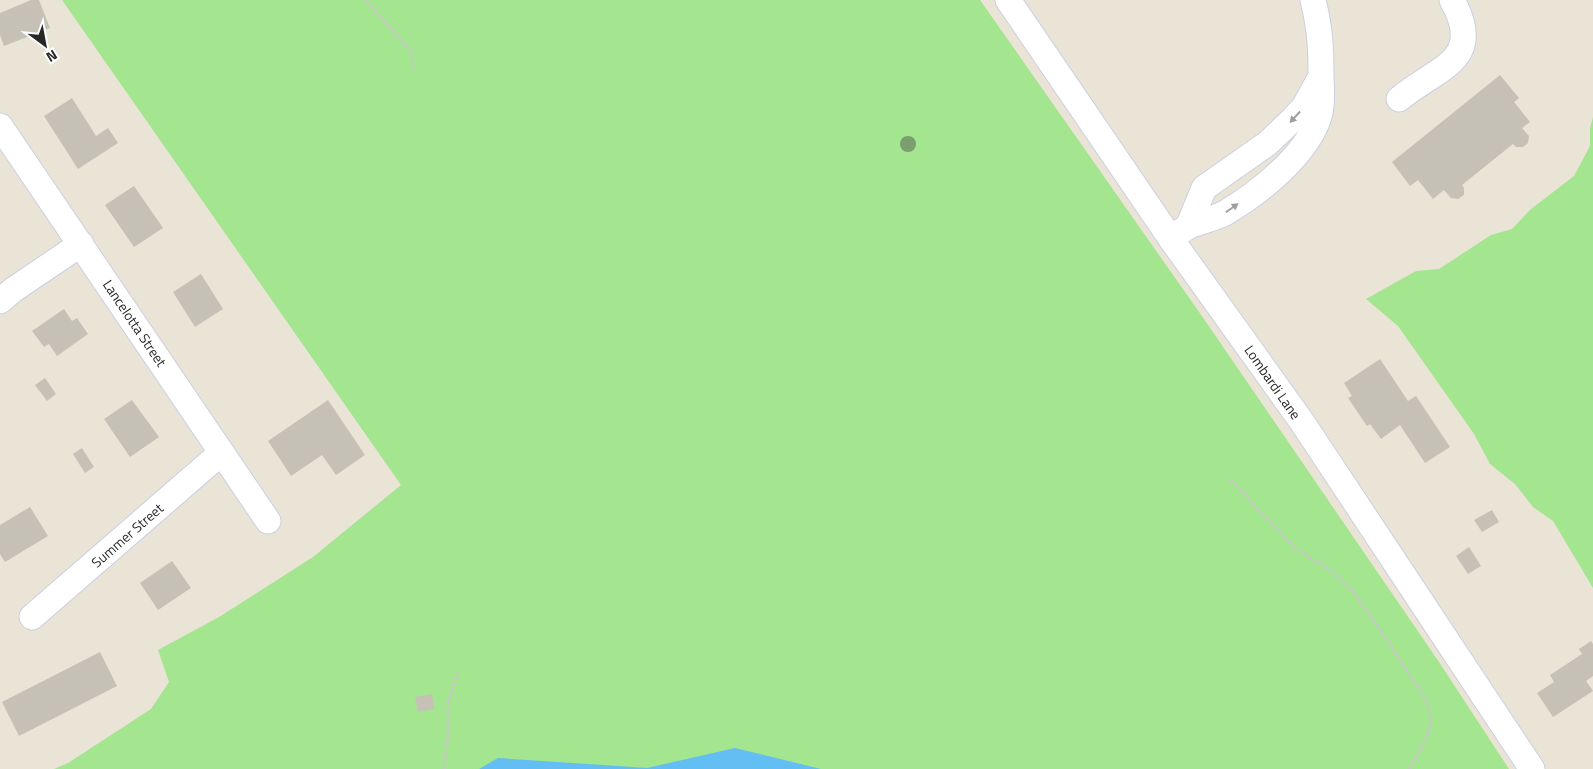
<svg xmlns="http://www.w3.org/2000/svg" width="1593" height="769" viewBox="0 0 1593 769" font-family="'Titillium Web',sans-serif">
  <rect width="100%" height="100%" fill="#eae4d7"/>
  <g fill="#a4e590">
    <polygon points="62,0 980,0 1204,319 1439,662 1509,769 54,769 68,763 151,709 169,682 158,650 219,617 313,557 401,485"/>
    <polygon points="1593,117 1593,588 1553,521 1533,507 1515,484 1490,464 1474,434 1398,326 1366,299 1416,271 1439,269 1491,235 1512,229 1531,209 1574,176 1590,146 1590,128"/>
  </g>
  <polygon fill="#63bff3" points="735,748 821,769 479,769 498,758 647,768"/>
  <g fill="#c5c1b7">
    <polygon points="31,0 39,0 50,28 4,46 0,35 0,13"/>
    <polygon points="1500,75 1519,98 1514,102 1530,122 1522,128 1529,136 1528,143 1523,147 1516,147 1513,144 1462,185 1464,188 1464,195 1458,199 1451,198 1444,190 1433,199 1418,180 1410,186 1392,162"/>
    <polygon points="72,98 96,136 108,128 118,143 78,169 44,116"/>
    <polygon points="134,186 163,228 134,247 105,205"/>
    <polygon points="201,274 223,309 195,327 173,292"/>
    <polygon points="64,309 72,321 77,318 88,334 57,356 49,344 44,347 32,331"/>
    <polygon points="1380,359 1408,401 1416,396 1450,447 1425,463 1400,425 1381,439 1370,424 1367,426 1348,398 1352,396 1344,383"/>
    <polygon points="45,378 56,394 47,401 35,385"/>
    <polygon points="132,400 159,437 130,457 104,419"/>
    <polygon points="328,400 365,455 336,475 322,455 291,476 268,441"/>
    <polygon points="82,448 94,467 85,473 73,454"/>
    <polygon points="30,507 48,536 5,562 0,554 0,525"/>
    <polygon points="1492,510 1499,522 1482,532 1474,520"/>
    <polygon points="1469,547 1481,566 1468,574 1456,556"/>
    <polygon points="172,561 191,588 158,610 140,583"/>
    <polygon points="1591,641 1593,644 1593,676 1586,681 1593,691 1553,717 1537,693 1554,682 1550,675 1582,654 1579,649"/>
    <polygon points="100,652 117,686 19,736 2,702"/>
    <polygon points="432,694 434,709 418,712 415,697"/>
  </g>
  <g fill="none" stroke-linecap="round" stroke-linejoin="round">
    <defs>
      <g id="minor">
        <polyline points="1008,0 1171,239 1302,422 1532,769"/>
        <path d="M1399,99C1437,67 1486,61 1452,0"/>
        <polyline points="0,126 268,521"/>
        <polyline points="1188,227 1204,188 1268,143 1293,119 1304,107 1320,78"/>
        <path d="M1171,239C1177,235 1183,229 1189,226C1201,221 1214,219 1225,213C1259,193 1310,153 1320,113C1323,100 1321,88 1321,75C1321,46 1320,29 1313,0"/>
        <polyline points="0,301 13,290 81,244"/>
        <polyline points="32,617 221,453"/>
      </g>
    </defs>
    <use href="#minor" stroke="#cccee1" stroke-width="27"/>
    <g stroke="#c7c7c7" stroke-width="3" stroke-dasharray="4 2.5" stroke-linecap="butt">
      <polyline points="366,0 412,53 413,70"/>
      <path d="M1230,479L1293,546L1334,573L1351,589L1375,622L1426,700C1439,730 1422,743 1409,769"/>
      <polyline points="444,769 448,737 448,703 458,672"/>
    </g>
    <use href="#minor" stroke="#fff" stroke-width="25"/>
  </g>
  <circle fill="#7a9e6d" cx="908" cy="144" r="8"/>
  <defs><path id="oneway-solid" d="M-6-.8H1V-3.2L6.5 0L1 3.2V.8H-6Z" transform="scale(1.25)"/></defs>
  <g fill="#9e9e9e">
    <use href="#oneway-solid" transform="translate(1295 117) rotate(133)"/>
    <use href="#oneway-solid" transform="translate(1232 208) rotate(-35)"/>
  </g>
  <g text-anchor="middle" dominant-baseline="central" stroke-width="5" stroke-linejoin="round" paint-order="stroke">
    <g font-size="14" fill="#272727" stroke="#fff">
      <text transform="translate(135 323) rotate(56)">Lancelotta Street</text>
      <text transform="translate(1273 382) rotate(55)">Lombardi Lane</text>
      <text transform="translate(127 535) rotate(-41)">Summer Street</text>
    </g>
  </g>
  <g transform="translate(45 45) rotate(148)" stroke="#ffffff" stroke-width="4" paint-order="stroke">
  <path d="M0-4L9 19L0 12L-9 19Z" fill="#272727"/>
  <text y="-8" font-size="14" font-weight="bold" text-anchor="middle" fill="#272727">N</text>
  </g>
</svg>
